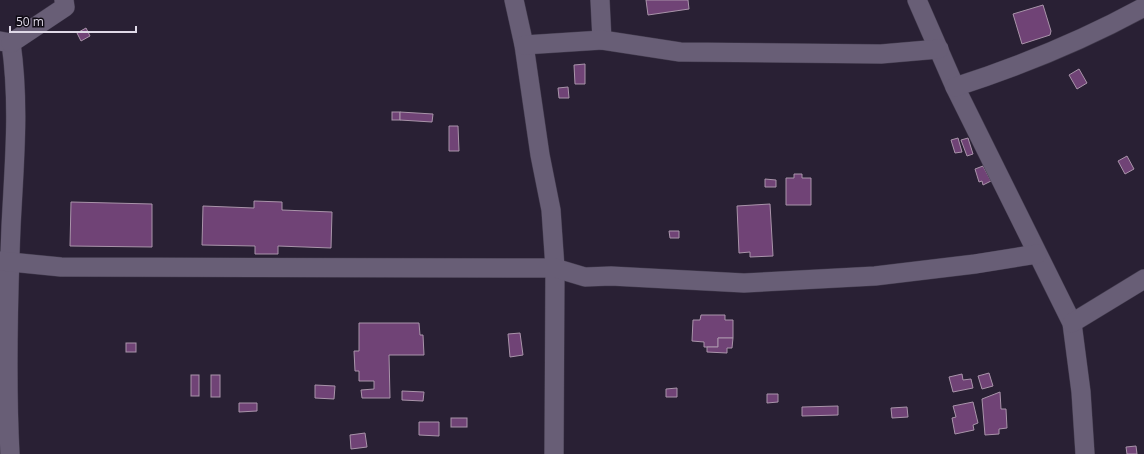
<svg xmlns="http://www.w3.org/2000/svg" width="1144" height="454" viewBox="0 0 1144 454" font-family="'Open Sans',sans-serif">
  <rect width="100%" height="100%" fill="#292034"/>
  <g fill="#704376" stroke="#a994aa">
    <polygon points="646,0 688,0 689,9 648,15"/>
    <polygon points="1043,5 1051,31 1050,35 1022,44 1013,14"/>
    <polygon points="86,28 90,36 81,41 77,33"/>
    <polygon points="585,64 585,84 575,84 574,65"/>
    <polygon points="1079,69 1087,83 1077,89 1069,75"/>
    <polygon points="568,87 569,98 559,98 558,88"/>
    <rect x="392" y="112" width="8" height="8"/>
    <polygon points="400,112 433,114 432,122 400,120"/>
    <polygon points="449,126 458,126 459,151 449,151"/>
    <polygon points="958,138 962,152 955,153 951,140"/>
    <polygon points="968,138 973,154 967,156 961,140"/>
    <polygon points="1127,156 1134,169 1125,174 1118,161"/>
    <polygon points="983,166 991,181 983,185 982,181 979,182 975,169"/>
    <polygon points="794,174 802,174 802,178 811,178 811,205 786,205 786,178 794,178"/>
    <polygon points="765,179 776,180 776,187 765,187"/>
    <polygon points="254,201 282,202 282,210 332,212 331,248 278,246 278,254 255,254 255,246 202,245 203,206 254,208"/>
    <polygon points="71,202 152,204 152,247 70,246"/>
    <polygon points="770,204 773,256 750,257 750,252 739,253 737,206"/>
    <polygon points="669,231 679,231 679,238 670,238"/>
    <polygon points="701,315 725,315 725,320 733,320 733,338 718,338 718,347 704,347 704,342 692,341 693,320 700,320"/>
    <polygon points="359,323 419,323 420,335 423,335 424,355 389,355 390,398 362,398 361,390 374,389 374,381 359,381 359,371 355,371 354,351 359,351"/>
    <polygon points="520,333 523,355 510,357 508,334"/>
    <polygon points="718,338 733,338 732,348 727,348 727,353 707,352 707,347 718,347"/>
    <rect x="126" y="343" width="10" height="9"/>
    <polygon points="989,373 993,386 982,389 978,376"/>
    <polygon points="962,374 963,380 971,379 973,388 953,392 949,377"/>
    <rect x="191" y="375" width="8" height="21"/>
    <rect x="211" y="375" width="9" height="22"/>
    <polygon points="315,385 335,386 334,399 315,398"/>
    <polygon points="677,388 677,397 666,397 666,389"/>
    <polygon points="402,391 424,392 423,401 402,400"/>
    <polygon points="1000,392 1001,409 1006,409 1007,428 999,429 999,434 985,435 982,399"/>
    <polygon points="767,394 778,394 778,402 767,403"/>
    <polygon points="973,402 978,423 973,425 974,430 955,434 952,418 956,417 953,406"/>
    <polygon points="239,403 257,403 257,411 239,412"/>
    <polygon points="838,406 838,415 802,416 802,407"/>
    <polygon points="907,407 908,417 892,418 891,408"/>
    <rect x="451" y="418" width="16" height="9"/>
    <polygon points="419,422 439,422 439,436 419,435"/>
    <polygon points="365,433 367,447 351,449 350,435"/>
    <polygon points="1136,446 1137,454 1127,454 1126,447"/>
  </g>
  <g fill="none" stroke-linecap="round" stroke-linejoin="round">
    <defs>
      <g id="minor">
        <polyline points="514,0 524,45 540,155 551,210 555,268 554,454"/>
        <polyline points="600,0 602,40"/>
        <polyline points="917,0 955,87 1072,323 1081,392 1085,454"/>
        <path d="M0,41L11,43C20,106 14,165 11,227C8,303 6,379 10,454"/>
        <polyline points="11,43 65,7 64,0"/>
        <polyline points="524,45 602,40 680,52 881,54 939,49"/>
        <path d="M955,87C1020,66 1084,40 1144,7"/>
        <polyline points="0,261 61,267 555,268 585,277 611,276 744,283 875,276 975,264 1037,254"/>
        <polyline points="1072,323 1144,279"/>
      </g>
    </defs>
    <use href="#minor" stroke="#423b4d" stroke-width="20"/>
    <use href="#minor" stroke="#685e76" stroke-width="19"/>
  </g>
  <path d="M10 26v6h126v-6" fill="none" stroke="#dfd9e7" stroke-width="2"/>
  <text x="16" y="26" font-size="12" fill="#dfd9e7" stroke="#100c15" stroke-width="3" paint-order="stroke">50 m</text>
</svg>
